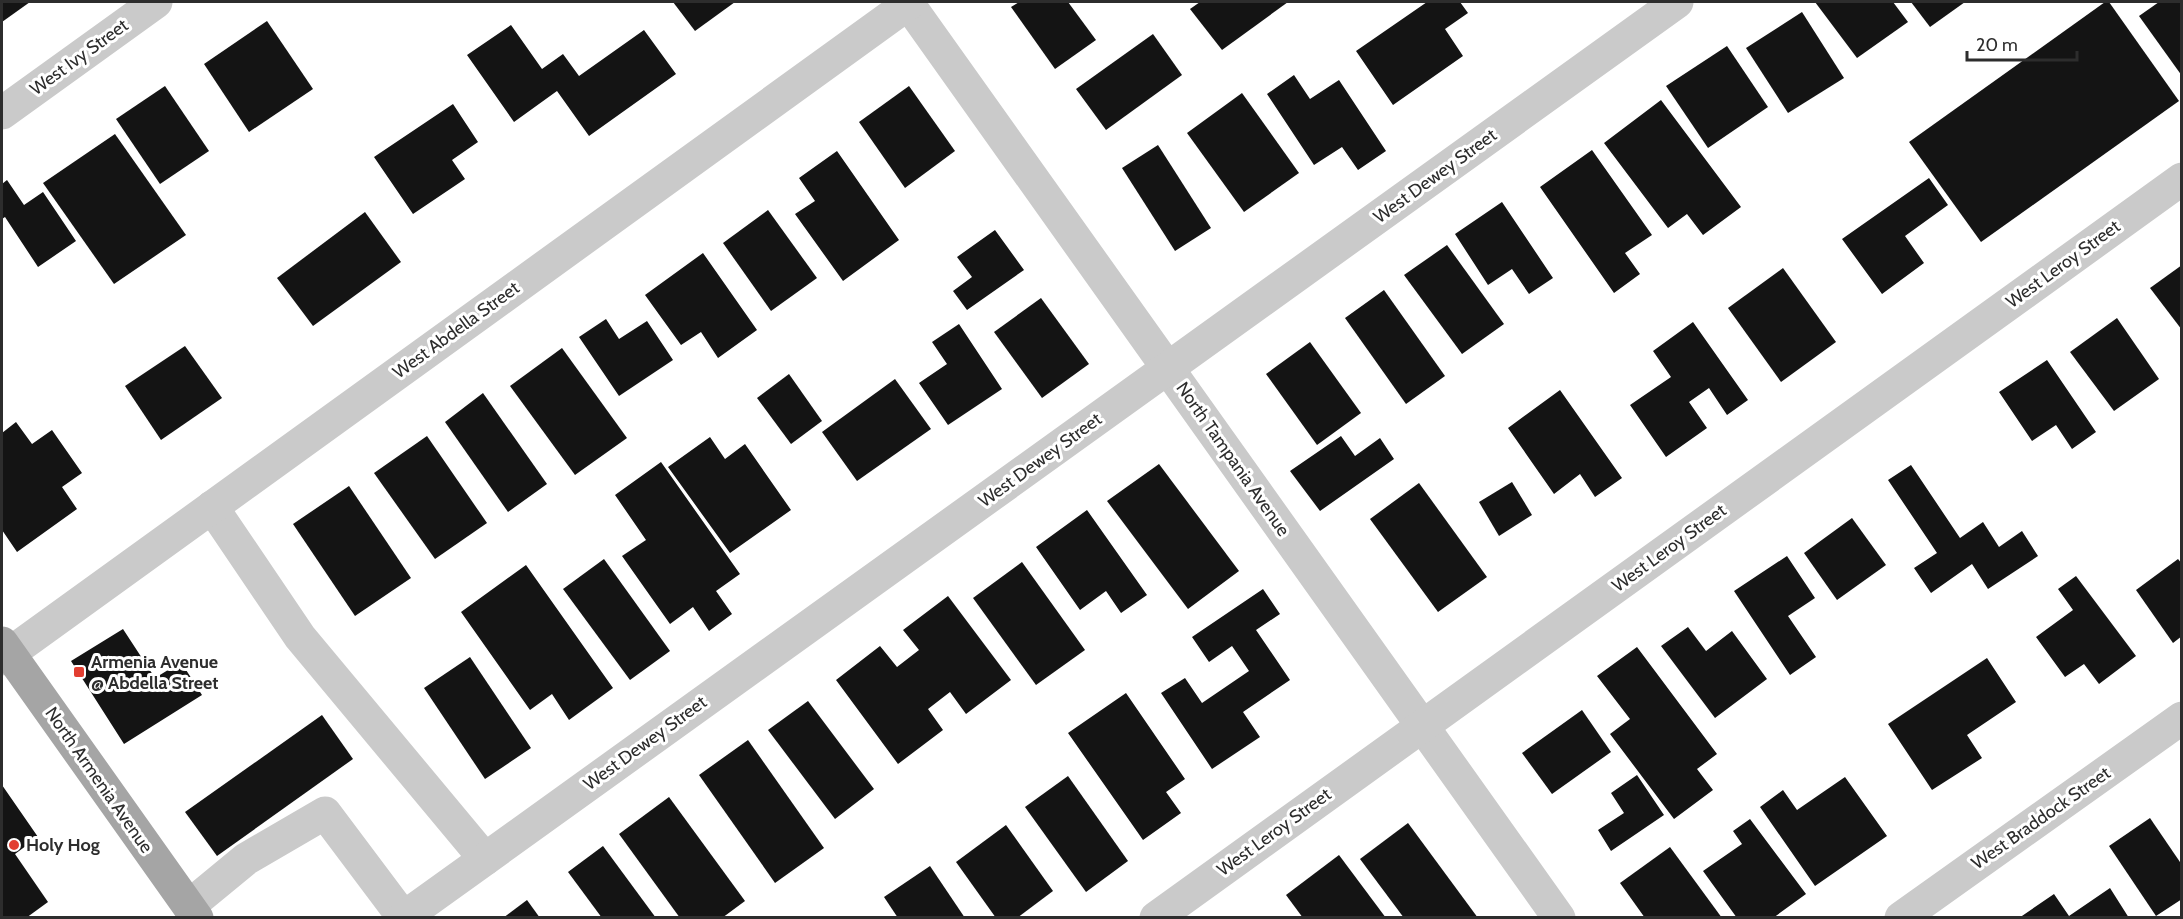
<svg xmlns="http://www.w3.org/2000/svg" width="2183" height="919" viewBox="0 0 2183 919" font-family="Cabin,sans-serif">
  <rect width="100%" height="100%" fill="#fff"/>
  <g fill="#141414">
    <polygon points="2,2 30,2 2,22"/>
    <polygon points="673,2 735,2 695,31"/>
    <polygon points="1019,2 1068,2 1096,40 1055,69 1011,7"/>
    <polygon points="1200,2 1288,2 1222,50 1190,9"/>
    <polygon points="1427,2 1460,2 1468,13 1445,29 1463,56 1393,105 1356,51"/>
    <polygon points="1815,2 1893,2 1908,22 1857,58"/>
    <polygon points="1911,2 1965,2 1930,27"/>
    <polygon points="2105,2 2109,2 2179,101 1981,242 1909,142"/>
    <polygon points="2159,2 2182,2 2182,76 2139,16"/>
    <polygon points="1802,12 1844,78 1788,113 1746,48"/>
    <polygon points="267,21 313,89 249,132 204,64"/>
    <polygon points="511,25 542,69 563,54 579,76 644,30 676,74 589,136 557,91 514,122 467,55"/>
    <polygon points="1153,34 1182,75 1106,130 1076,89"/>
    <polygon points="1727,46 1768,107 1708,148 1666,86"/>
    <polygon points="1294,75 1310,99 1339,80 1386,151 1358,170 1342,147 1314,165 1267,94"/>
    <polygon points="165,86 209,151 160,184 116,119"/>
    <polygon points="909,86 955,151 905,188 859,122"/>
    <polygon points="1242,93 1299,173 1244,212 1187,133"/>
    <polygon points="1661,100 1741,207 1703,235 1687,214 1668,228 1604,143"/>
    <polygon points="453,104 478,142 452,160 465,179 413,214 374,157"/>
    <polygon points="115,134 186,235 114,284 43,183"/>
    <polygon points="1158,145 1211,228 1175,251 1122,168"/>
    <polygon points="1592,150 1652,235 1625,253 1640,274 1614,293 1540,187"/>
    <polygon points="837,151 899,240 843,281 795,214 815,201 799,178"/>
    <polygon points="1929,178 1948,205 1905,236 1924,263 1882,294 1842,239"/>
    <polygon points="7,180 24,205 43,192 76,241 38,267 5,217 2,219 2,184"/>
    <polygon points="1502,202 1553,278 1529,294 1512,269 1488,285 1455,234"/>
    <polygon points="768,210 817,278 771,311 723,243"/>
    <polygon points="365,212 401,262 313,326 277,278"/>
    <polygon points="995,230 1024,270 967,310 953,291 972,277 957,257"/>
    <polygon points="1447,245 1504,324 1462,354 1404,275"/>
    <polygon points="703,253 757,330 718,358 701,332 681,345 645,295"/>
    <polygon points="2182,265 2182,330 2150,288"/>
    <polygon points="1783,268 1836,342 1781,382 1728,308"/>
    <polygon points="1384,290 1445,376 1406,404 1345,318"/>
    <polygon points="1041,298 1089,364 1042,398 994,332"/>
    <polygon points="2117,318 2159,379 2114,411 2070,352"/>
    <polygon points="606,319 619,339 647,321 673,360 619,396 579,337"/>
    <polygon points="1693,322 1748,400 1727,415 1709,388 1689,402 1707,428 1666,457 1630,405 1671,377 1653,351"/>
    <polygon points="959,324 1002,389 948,425 919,383 947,364 932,342"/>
    <polygon points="1310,342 1361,413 1317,445 1266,374"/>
    <polygon points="185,346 222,398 161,440 125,386"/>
    <polygon points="562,348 627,438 575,475 510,386"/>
    <polygon points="2047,360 2096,432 2072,449 2056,425 2032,441 1999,392"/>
    <polygon points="789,374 822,421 791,444 757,398"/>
    <polygon points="895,379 931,429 857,481 822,432"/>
    <polygon points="1560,390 1622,478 1595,497 1580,474 1554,494 1508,428"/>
    <polygon points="483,393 547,484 508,512 445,422"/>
    <polygon points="16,422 32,444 52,430 82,473 62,487 77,509 17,552 2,530 2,433"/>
    <polygon points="427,436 487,523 435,559 374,473"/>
    <polygon points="1341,436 1355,456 1380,438 1394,459 1320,511 1290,471"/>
    <polygon points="710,437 725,459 745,444 791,510 730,553 668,467"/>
    <polygon points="661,462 740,574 716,591 732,614 709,631 693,607 670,624 622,556 646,540 615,495"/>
    <polygon points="1159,464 1239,571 1188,609 1107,501"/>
    <polygon points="1911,465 1960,538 1983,522 1999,547 2022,531 2038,556 1988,589 1972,564 1931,593 1914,568 1937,553 1888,480"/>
    <polygon points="1512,482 1532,515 1499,536 1479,502"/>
    <polygon points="1419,483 1487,577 1438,612 1370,519"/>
    <polygon points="349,486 411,578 355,616 293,524"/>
    <polygon points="1087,510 1147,595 1121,613 1106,591 1080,610 1036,547"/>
    <polygon points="1852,518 1886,565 1837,600 1804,553"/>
    <polygon points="1787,556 1815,598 1788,616 1816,657 1790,675 1734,591"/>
    <polygon points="604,559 670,651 630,680 563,589"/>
    <polygon points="2178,559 2182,564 2182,636 2173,643 2136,590"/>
    <polygon points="1022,562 1085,650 1036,685 973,598"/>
    <polygon points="526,565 613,688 569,720 552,694 530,710 461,612"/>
    <polygon points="2076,576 2136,656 2099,684 2084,664 2065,677 2036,637 2073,610 2058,589"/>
    <polygon points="1263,589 1280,614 1256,630 1290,680 1243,712 1260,737 1212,769 1161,693 1185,678 1202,703 1249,671 1232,646 1209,662 1192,637"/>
    <polygon points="948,596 1011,680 966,714 950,692 928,709 943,730 898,764 836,680 880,646 897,667 919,650 903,630"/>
    <polygon points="1688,627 1706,651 1732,631 1767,679 1715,718 1661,646"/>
    <polygon points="123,629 155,678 181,662 202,695 124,744 71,661"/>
    <polygon points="1637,647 1717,754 1697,769 1713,790 1674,819 1610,734 1630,719 1597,676"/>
    <polygon points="470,657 531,748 485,779 424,688"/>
    <polygon points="1987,658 2016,702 1967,735 1982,758 1932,790 1888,724"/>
    <polygon points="1126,693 1185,779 1166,792 1181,813 1143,840 1068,733"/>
    <polygon points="808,701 874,789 835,819 768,730"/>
    <polygon points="1582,710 1611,752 1552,794 1522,753"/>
    <polygon points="322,715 353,759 217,856 185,812"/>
    <polygon points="748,740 824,848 775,883 699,775"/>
    <polygon points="1637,775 1664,815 1611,851 1598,830 1624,813 1611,793"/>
    <polygon points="1068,776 1128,861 1086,892 1025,807"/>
    <polygon points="1845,777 1887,836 1815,886 1760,807 1783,790 1797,810"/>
    <polygon points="2,785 38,837 15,854 48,902 26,918 2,918"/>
    <polygon points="669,797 745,901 722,918 680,918 619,834"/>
    <polygon points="2150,818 2182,865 2182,899 2156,916 2109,846"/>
    <polygon points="1750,819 1806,894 1773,918 1737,918 1703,871 1742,844 1733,831"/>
    <polygon points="1408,823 1478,918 1404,918 1360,859"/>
    <polygon points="1006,825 1053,891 1017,918 996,918 956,862"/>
    <polygon points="603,846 656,918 602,918 568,872"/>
    <polygon points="1670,847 1722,918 1645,918 1620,883"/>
    <polygon points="1339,855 1386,918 1303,918 1286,895"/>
    <polygon points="930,866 965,918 898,918 884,897"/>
    <polygon points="2110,888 2129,918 2019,918 2054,894 2069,916"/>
    <polygon points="527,900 540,918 503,918"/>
  </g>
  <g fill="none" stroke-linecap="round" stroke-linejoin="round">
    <g stroke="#cacaca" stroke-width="33">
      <polyline points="907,2 1559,918"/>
      <polyline points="2,113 156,2"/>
      <polyline points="212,507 300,637 485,859"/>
      <polyline points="2,659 911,2"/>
      <polyline points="189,906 246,859 325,813 403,917"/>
      <polyline points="403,918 1677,2"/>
      <polyline points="1156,918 2182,179"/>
      <polyline points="1901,918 2182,718"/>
    </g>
    <polyline stroke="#a5a5a5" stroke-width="33" points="2,643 197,918"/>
  </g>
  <g fill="#e23e31" stroke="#fff" stroke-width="2">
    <rect x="73" y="666" width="12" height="12" rx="3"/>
    <circle cx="14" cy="845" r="6"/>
  </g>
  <g text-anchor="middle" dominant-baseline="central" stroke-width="6" stroke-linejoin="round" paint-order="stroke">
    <g font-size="18" fill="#2d2d2d" stroke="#fff">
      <text transform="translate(79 57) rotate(-36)">West Ivy Street</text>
      <text transform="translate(1435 176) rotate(-36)">West Dewey Street</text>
      <text transform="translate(2063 264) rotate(-36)">West Leroy Street</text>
      <text transform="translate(456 330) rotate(-36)">West Abdella Street</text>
      <text transform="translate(1233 459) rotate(55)">North Tampania Avenue</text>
      <text transform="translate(1040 460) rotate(-36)">West Dewey Street</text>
      <text transform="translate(1669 548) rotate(-36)">West Leroy Street</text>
      <text transform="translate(645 743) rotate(-36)">West Dewey Street</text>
      <text transform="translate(99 780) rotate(55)">North Armenia Avenue</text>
      <text transform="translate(2041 818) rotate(-35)">West Braddock Street</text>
      <text transform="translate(1274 832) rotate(-36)">West Leroy Street</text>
    </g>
    <g font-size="18" font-weight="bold" fill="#2d2d2d" stroke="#fff" text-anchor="start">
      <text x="91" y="662">Armenia Avenue<tspan x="91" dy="21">@ Abdella Street</tspan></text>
      <text x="26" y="845">Holy Hog</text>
    </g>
  </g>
  <rect width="2183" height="919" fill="none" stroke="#2d2d2d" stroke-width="6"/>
  <path d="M1967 51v9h110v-9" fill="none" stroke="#2d2d2d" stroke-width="3"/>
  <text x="1976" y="51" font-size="18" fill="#2d2d2d" stroke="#ffffff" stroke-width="4.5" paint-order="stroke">20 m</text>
</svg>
